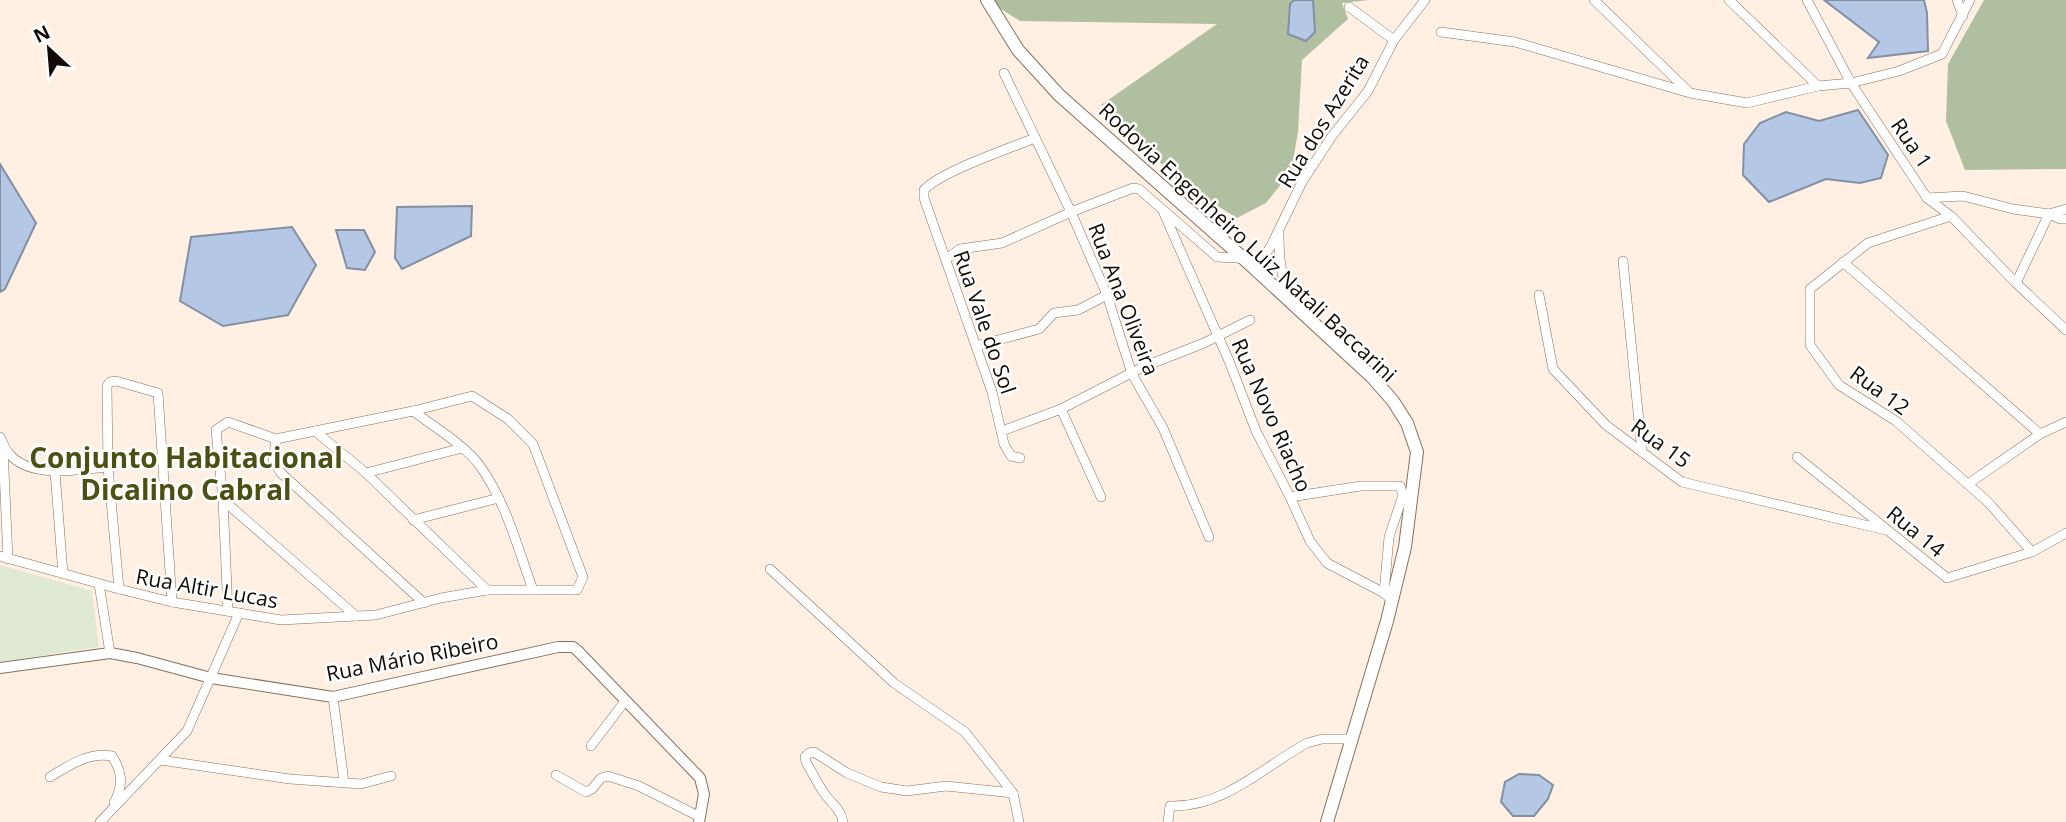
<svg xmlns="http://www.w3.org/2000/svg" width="2066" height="822" viewBox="0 0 2066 822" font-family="'Open Sans',sans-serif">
  <rect width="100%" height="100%" fill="#fff0e3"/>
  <polygon fill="#e0e9d4" points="0,565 92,591 99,647 0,662"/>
  <g fill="#b0bf9f">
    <polygon points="994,0 1369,0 1342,3 1348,19 1302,60 1298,132 1291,172 1266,203 1237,218 1179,182 1122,123 1101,105 1217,24 1020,21 996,6"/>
    <polygon points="1984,0 2066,0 2066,169 1965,170 1946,121 1948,64"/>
  </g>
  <g fill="#b4c8e6" stroke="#838fa2" stroke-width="2">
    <polygon points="1294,0 1313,0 1315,32 1306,41 1288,34 1290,4"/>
    <polygon points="1824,0 1924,0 1927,13 1928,51 1868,58 1879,42"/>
    <polygon points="1858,110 1888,155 1881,178 1860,183 1826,179 1769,202 1743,175 1744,144 1760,123 1786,112 1819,121"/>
    <polygon points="0,164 36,223 5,289 0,292"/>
    <polygon points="472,206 471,236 402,269 395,258 397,207"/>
    <polygon points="292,227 316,265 288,315 223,326 180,301 191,237"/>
    <polygon points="336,230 364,230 375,252 365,270 347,268"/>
    <polygon points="1519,774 1539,775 1553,785 1548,799 1534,816 1513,816 1501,802 1505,782"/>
  </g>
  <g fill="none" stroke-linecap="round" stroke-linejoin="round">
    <defs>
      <g id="minor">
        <polyline points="1594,0 1688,91"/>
        <polyline points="1729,0 1818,86"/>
        <polyline points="1807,0 1851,83 1899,71 1942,54 1970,0"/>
        <polyline points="1957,0 1963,16"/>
        <polyline points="1349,7 1394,40"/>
        <polyline points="1441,32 1515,42 1690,93 1747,103 1818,86 1851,83 1927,198 1951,216 2016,283 2066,330"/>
        <polyline points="1004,73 1071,212 1107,295 1132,374 1163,428 1209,537"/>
        <polyline points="1927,198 1963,196 2013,209 2049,214 2066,209"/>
        <polyline points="1163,211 1229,361 1256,431 1290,497 1310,541 1327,563 1384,593 1392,600"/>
        <polyline points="1951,216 1868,243 1810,289 1810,345 1839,385 1896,421 1988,502 2032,552"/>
        <path d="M1279,232C1279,255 1280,279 1292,300"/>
        <polyline points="946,259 960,249 1002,243 1071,212 1133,188 1139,189 1217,257 1254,259 1264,256 1271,246 1302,182 1332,136 1368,91 1394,40 1425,0"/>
        <polyline points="1623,261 1642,452"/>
        <polyline points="1843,262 2040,434"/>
        <polyline points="2016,283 2049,214 2060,219 2066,219"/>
        <polyline points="1539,295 1553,369 1606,425 1682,482 1886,530"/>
        <polyline points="976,346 1039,329 1054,313 1078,310 1107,295"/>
        <polyline points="1061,409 1101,497"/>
        <path d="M413,411C434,427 465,445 480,466C506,502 518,549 533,590"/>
        <polyline points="315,431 366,473 487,590"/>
        <polyline points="1002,431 1061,409 1143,367 1204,343 1250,320"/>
        <path d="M0,437C3,442 4,448 8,452C28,480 79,469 108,467"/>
        <polyline points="276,439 273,461 281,473 424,603"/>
        <polyline points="3,448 8,559"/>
        <polyline points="1797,457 1947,578 2032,552 2066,533"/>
        <path d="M1020,458L1011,456L1004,444L992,392L924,198V190C942,171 1008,149 1035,138"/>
        <polyline points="55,472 63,574"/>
        <polyline points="366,473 462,448"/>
        <polyline points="1968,484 2040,434 2066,422"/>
        <polyline points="1290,497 1361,486 1400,486 1403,495 1389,537 1384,593"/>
        <polyline points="223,500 356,616"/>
        <polyline points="413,520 499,498"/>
        <polyline points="0,556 119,589 172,602 281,620 376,615 441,598 487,590 577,590 583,577 533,444 508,419 472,396 413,411 276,439 228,422 216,430 223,500 228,611"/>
        <polyline points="770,569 894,683 965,732 1013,793 1019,822"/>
        <polyline points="99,584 110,653"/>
        <polyline points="119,589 108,467 107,386 110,382 116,381 158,393 172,602"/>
        <polyline points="333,697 344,782"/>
        <polyline points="591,746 625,701"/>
        <polyline points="160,760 290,779 361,784 391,776"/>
        <polyline points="556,775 586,792 592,789 601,778 608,776 639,786 700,817"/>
        <path d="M50,777C69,765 89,752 112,756C122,772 124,785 114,803"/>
        <polyline points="100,822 187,731 239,613"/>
        <path d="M843,822C841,809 831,803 824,793C817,783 812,772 806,762L805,757L809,753L814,752L847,773L881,787L907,791L946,786L1013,793"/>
        <path d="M1168,822L1170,806C1223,808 1262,768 1307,743L1322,739H1351"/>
      </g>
      <polyline id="tertiary" points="0,668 110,653 137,658 211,678 333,697 558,647 573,647 578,651 700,778 704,794 699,822"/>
      <polyline id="secondary" points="987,0 1018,50 1059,95 1243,258 1372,377 1393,401 1407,423 1417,452 1405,547 1387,621 1327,822"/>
    </defs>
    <use href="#minor" stroke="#87705d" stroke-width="10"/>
    <use href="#tertiary" stroke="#87705d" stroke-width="12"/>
    <use href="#secondary" stroke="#87705d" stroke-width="14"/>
    <use href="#minor" stroke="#fff" stroke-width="9"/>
    <use href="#tertiary" stroke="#fff" stroke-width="10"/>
    <use href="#secondary" stroke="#fff" stroke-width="12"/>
  </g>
  <g text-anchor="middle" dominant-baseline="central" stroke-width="5" stroke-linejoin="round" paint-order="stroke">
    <g font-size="21" fill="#120a04" stroke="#fff">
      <text transform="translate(1323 121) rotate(-58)">Rua dos Azerita</text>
      <text transform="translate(1912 143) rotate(56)">Rua 1</text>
      <text transform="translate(1248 242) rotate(43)">Rodovia Engenheiro Luiz Natali Baccarini</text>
      <text transform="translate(1124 299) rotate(69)">Rua Ana Oliveira</text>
      <text transform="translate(985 322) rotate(71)">Rua Vale do Sol</text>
      <text transform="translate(1880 390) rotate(36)">Rua 12</text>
      <text transform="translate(1272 415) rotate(66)">Rua Novo Riacho</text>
      <text transform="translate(1661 443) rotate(36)">Rua 15</text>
      <text transform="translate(1916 531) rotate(39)">Rua 14</text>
      <text transform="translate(207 588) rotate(10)">Rua Altir Lucas</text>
      <text transform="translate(412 657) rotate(-11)">Rua Mário Ribeiro</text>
    </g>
    <g font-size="28" font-weight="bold" fill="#4d4f13" stroke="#fff">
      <text x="186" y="457">Conjunto Habitacional<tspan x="186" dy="32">Dicalino Cabral</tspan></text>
    </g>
  </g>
  <g transform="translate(49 49) rotate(334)" stroke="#ffffff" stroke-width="5" paint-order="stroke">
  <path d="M0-5L12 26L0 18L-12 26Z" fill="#120a04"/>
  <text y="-10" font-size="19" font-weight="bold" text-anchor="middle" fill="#120a04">N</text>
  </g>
</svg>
